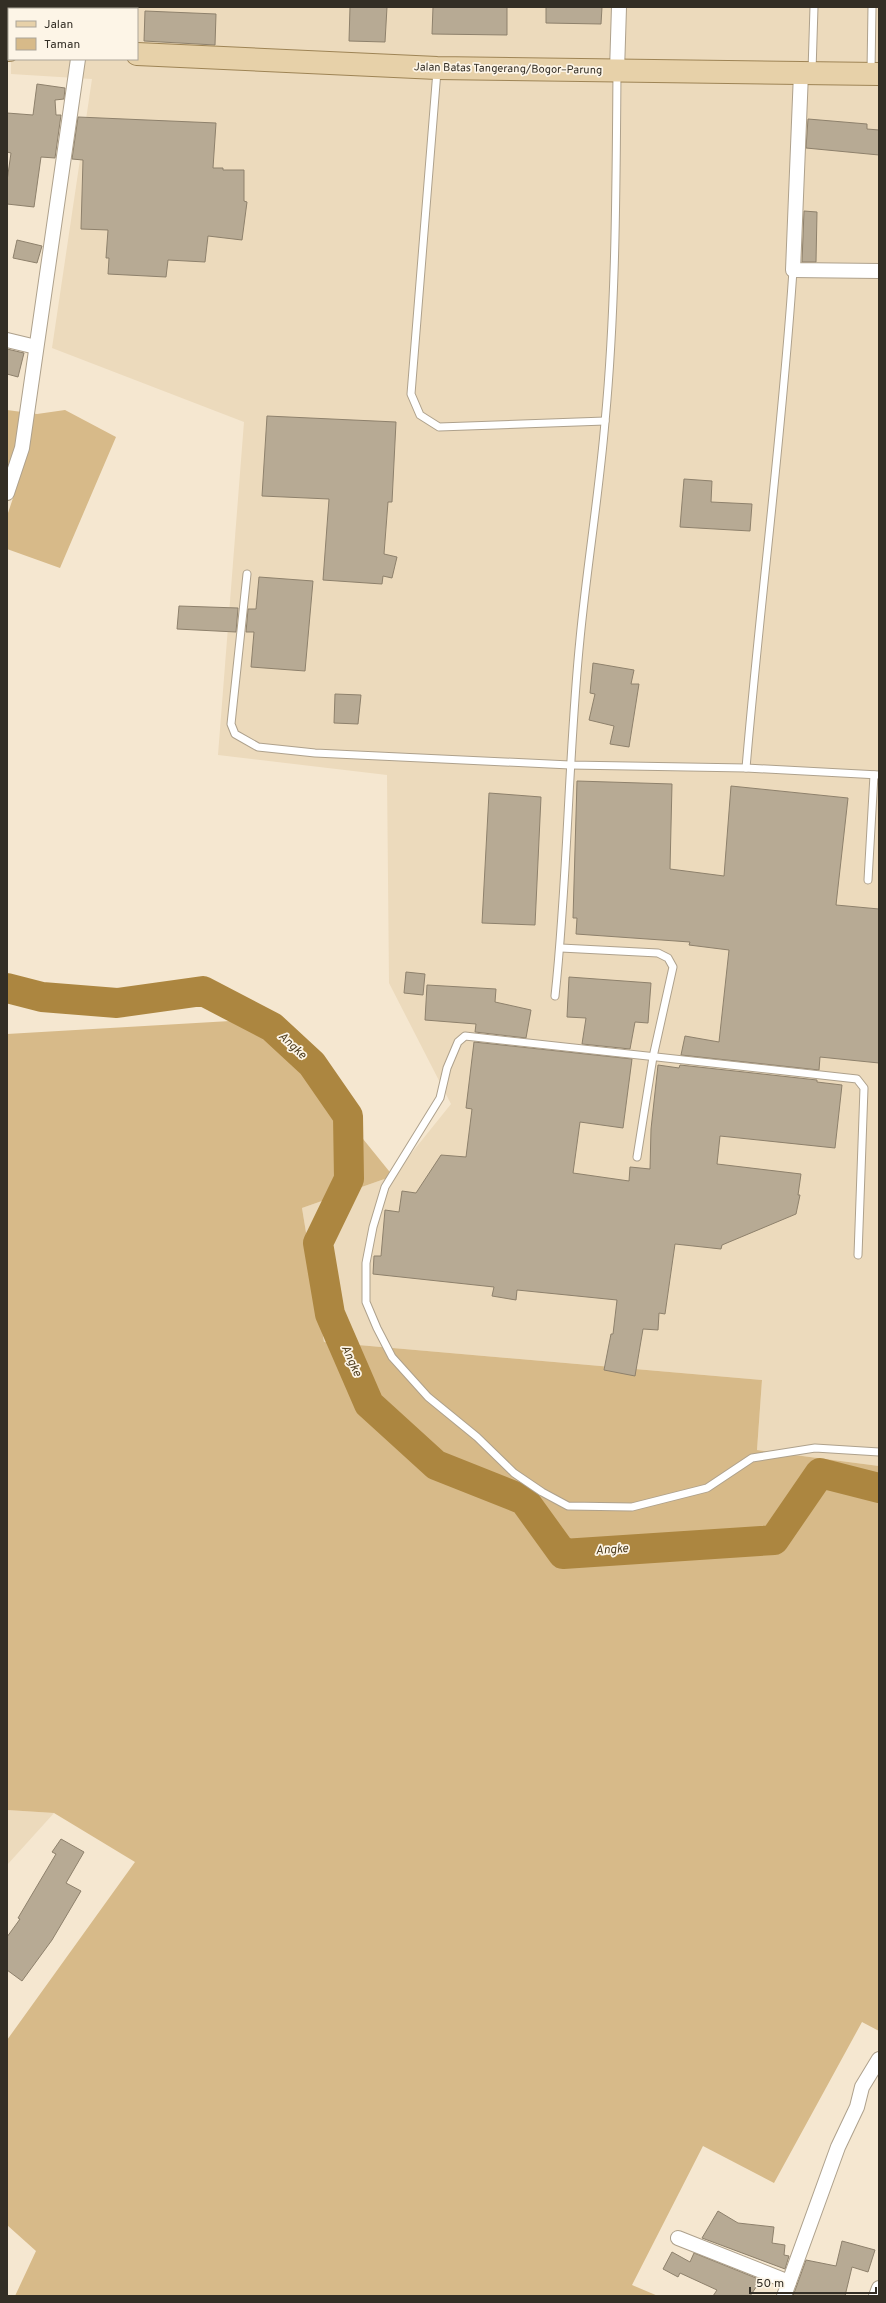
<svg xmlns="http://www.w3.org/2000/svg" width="886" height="2303" viewBox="0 0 886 2303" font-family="Overpass,sans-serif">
  <rect width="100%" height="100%" fill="#f5e7d0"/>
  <g fill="#ecdabc">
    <polygon points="12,7 879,7 879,1466 757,1450 762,1380 324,1342 302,1208 393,1176 451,1104 389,983 387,775 218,755 244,422 52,348 92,79 11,74 11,59 137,59 137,9 12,9"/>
    <polygon points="7,1810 54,1813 7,1865"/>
  </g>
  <g fill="#d7ba89">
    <polygon points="7,410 37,414 65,410 116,437 60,568 7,549 7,516 16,489 7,482"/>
    <polygon points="266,1019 393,1176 302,1208 324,1342 762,1380 757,1450 879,1466 879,2031 862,2022 774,2183 703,2146 632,2285 658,2296 15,2296 36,2251 7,2225 7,2040 135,1862 54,1813 7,1810 7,1034"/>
  </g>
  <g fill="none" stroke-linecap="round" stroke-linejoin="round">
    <polyline stroke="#ac8640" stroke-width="30" points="7,988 42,997 117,1003 203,991 272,1027 312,1064 348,1116 349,1179 318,1243 330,1314 369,1404 436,1465 524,1500 563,1554 774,1540 820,1473 879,1488"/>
  </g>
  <g fill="#b7aa94" stroke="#8e816c">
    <polygon points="350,7 387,7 385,42 349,41"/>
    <polygon points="433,7 507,7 507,35 432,34"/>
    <polygon points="546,7 602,7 601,24 546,23"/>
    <polygon points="145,11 216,14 215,45 144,41"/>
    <polygon points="37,84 65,88 64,99 55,100 56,115 61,115 55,158 41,157 34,207 7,204 7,181 11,153 7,152 7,113 33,115"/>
    <polygon points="78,117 216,123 213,168 223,168 223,170 244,170 244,201 247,202 242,240 208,236 205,262 168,260 166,277 108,274 109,258 106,258 108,230 81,229 83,160 72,159"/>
    <polygon points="808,119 867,124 867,129 879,130 879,155 806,148"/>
    <polygon points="804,211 817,212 816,262 802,262"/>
    <polygon points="17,240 42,246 37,263 13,258"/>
    <polygon points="7,349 24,353 18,377 7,374"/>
    <polygon points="267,416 396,422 392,502 388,502 384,554 397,557 392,578 383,576 382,584 323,580 329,499 262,496"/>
    <polygon points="684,479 712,481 711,502 752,504 750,531 680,527"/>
    <polygon points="259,577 313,581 305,671 251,667 254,632 246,632 248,609 256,609"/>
    <polygon points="179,606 238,608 236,632 177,629"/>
    <polygon points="593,663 634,670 631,684 639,684 629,747 610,744 614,726 589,720 595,694 590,693"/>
    <polygon points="335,694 361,695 358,724 334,723"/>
    <polygon points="577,781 672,784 670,869 724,876 731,786 848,798 836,905 879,909 879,1063 820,1057 819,1070 681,1055 685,1036 719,1042 729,950 689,945 690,942 576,934 577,918 573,918"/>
    <polygon points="489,793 541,797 535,925 482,923"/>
    <polygon points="406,972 425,974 423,995 404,993"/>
    <polygon points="569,977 651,983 648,1023 635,1022 630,1049 582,1044 586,1018 567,1017"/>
    <polygon points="427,985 496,989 495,1002 531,1010 526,1038 475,1032 476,1024 425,1020"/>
    <polygon points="474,1042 632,1059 623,1128 580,1122 573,1173 629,1181 630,1167 650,1169 651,1129 658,1065 679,1068 680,1065 817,1080 817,1082 842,1085 835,1148 720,1136 717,1164 801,1174 798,1195 800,1195 796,1214 722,1245 721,1249 675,1244 665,1314 659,1313 658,1330 643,1329 635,1376 604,1370 611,1334 613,1334 617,1300 517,1290 516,1300 492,1296 494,1287 373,1274 374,1256 381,1256 385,1210 399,1212 402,1191 416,1193 441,1155 466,1157 472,1109 466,1108"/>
    <polygon points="61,1839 84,1852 66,1883 81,1891 52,1940 22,1981 7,1970 7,1937 20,1919 18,1918 56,1854 52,1852"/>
    <polygon points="718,2211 738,2223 774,2227 772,2243 785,2245 784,2255 789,2256 785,2269 702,2238"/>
    <polygon points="842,2241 875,2250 868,2272 852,2267 845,2296 793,2296 806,2260 836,2266"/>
    <polygon points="672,2252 690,2262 694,2253 761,2280 750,2296 713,2296 717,2290 680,2273 678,2277 663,2269"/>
  </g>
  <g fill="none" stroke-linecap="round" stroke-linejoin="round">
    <defs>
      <g id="lane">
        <polyline points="437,71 411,394 420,415 439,427 605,421"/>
        <polyline points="812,71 814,7"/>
        <polyline points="871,71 872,7"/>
        <polyline points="247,574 231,724 235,734 258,747 315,753 570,765 746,768 879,775"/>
        <path d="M746,768C760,602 782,437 793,270"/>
        <polyline points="868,880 874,775"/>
        <polyline points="561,948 658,953 668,958 673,967 653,1057 637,1157"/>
        <path d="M555,996C568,877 568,757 580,639C587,566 599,494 605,422C616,306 616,189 617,73"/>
        <polyline points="858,1255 864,1088 857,1079 465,1036 458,1042 447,1068 440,1098 385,1187 373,1227 366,1263 366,1302 377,1328 392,1357 428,1397 477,1437 514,1473 542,1492 568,1506 632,1507 707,1488 752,1458 815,1448 879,1452"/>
      </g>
      <g id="street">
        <polyline points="85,9 85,7"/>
        <polyline points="617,71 619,7"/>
        <polyline points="801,73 793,270 879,271"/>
        <polyline points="7,340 36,347"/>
        <polyline points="7,493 22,448 78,59"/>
        <polyline points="678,2238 789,2282"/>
        <polyline points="784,2296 838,2147 857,2107 862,2087 879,2059"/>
        <polyline points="876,2296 879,2288"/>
      </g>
      <g id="primary">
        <polyline points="7,50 9,50"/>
        <polyline points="137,54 437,68 879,74"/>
      </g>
    </defs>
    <use href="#lane" stroke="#aea18c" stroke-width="9"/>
    <use href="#street" stroke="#aea18c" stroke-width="16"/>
    <use href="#primary" stroke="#9e8455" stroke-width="24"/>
    <use href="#lane" stroke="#fff" stroke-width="7"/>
    <use href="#street" stroke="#fff" stroke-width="14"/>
    <use href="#primary" stroke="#e7d1a9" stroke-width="22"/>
  </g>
  <g text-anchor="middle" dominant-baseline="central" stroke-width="3.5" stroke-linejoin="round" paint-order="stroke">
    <g font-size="11" fill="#332e25" stroke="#fdf5e7">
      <text transform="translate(508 69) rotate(1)">Jalan Batas Tangerang/Bogor–Parung</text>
    </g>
    <g font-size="12" font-style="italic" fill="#4b3a1b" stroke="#fdf5e7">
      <text transform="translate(292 1046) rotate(43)">Angke</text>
      <text transform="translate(351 1361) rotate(66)">Angke</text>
      <text transform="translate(612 1550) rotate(-4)">Angke</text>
    </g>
  </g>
  <rect width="886" height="2303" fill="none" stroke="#332e25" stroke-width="16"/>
  <rect x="8" y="8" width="130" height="52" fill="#fdf5e7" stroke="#aca599"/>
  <rect x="16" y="21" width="20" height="6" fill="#e7d1a9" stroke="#aca599"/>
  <text x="44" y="28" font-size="12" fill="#332e25">Jalan</text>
  <rect x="16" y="38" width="20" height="12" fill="#d7ba89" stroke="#aca599"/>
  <text x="44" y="48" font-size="12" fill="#332e25">Taman</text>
  <path d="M750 2287v6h126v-6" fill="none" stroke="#332e25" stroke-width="2"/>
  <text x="756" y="2287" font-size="12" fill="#332e25" stroke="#fdf5e7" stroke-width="3" paint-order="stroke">50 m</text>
</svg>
